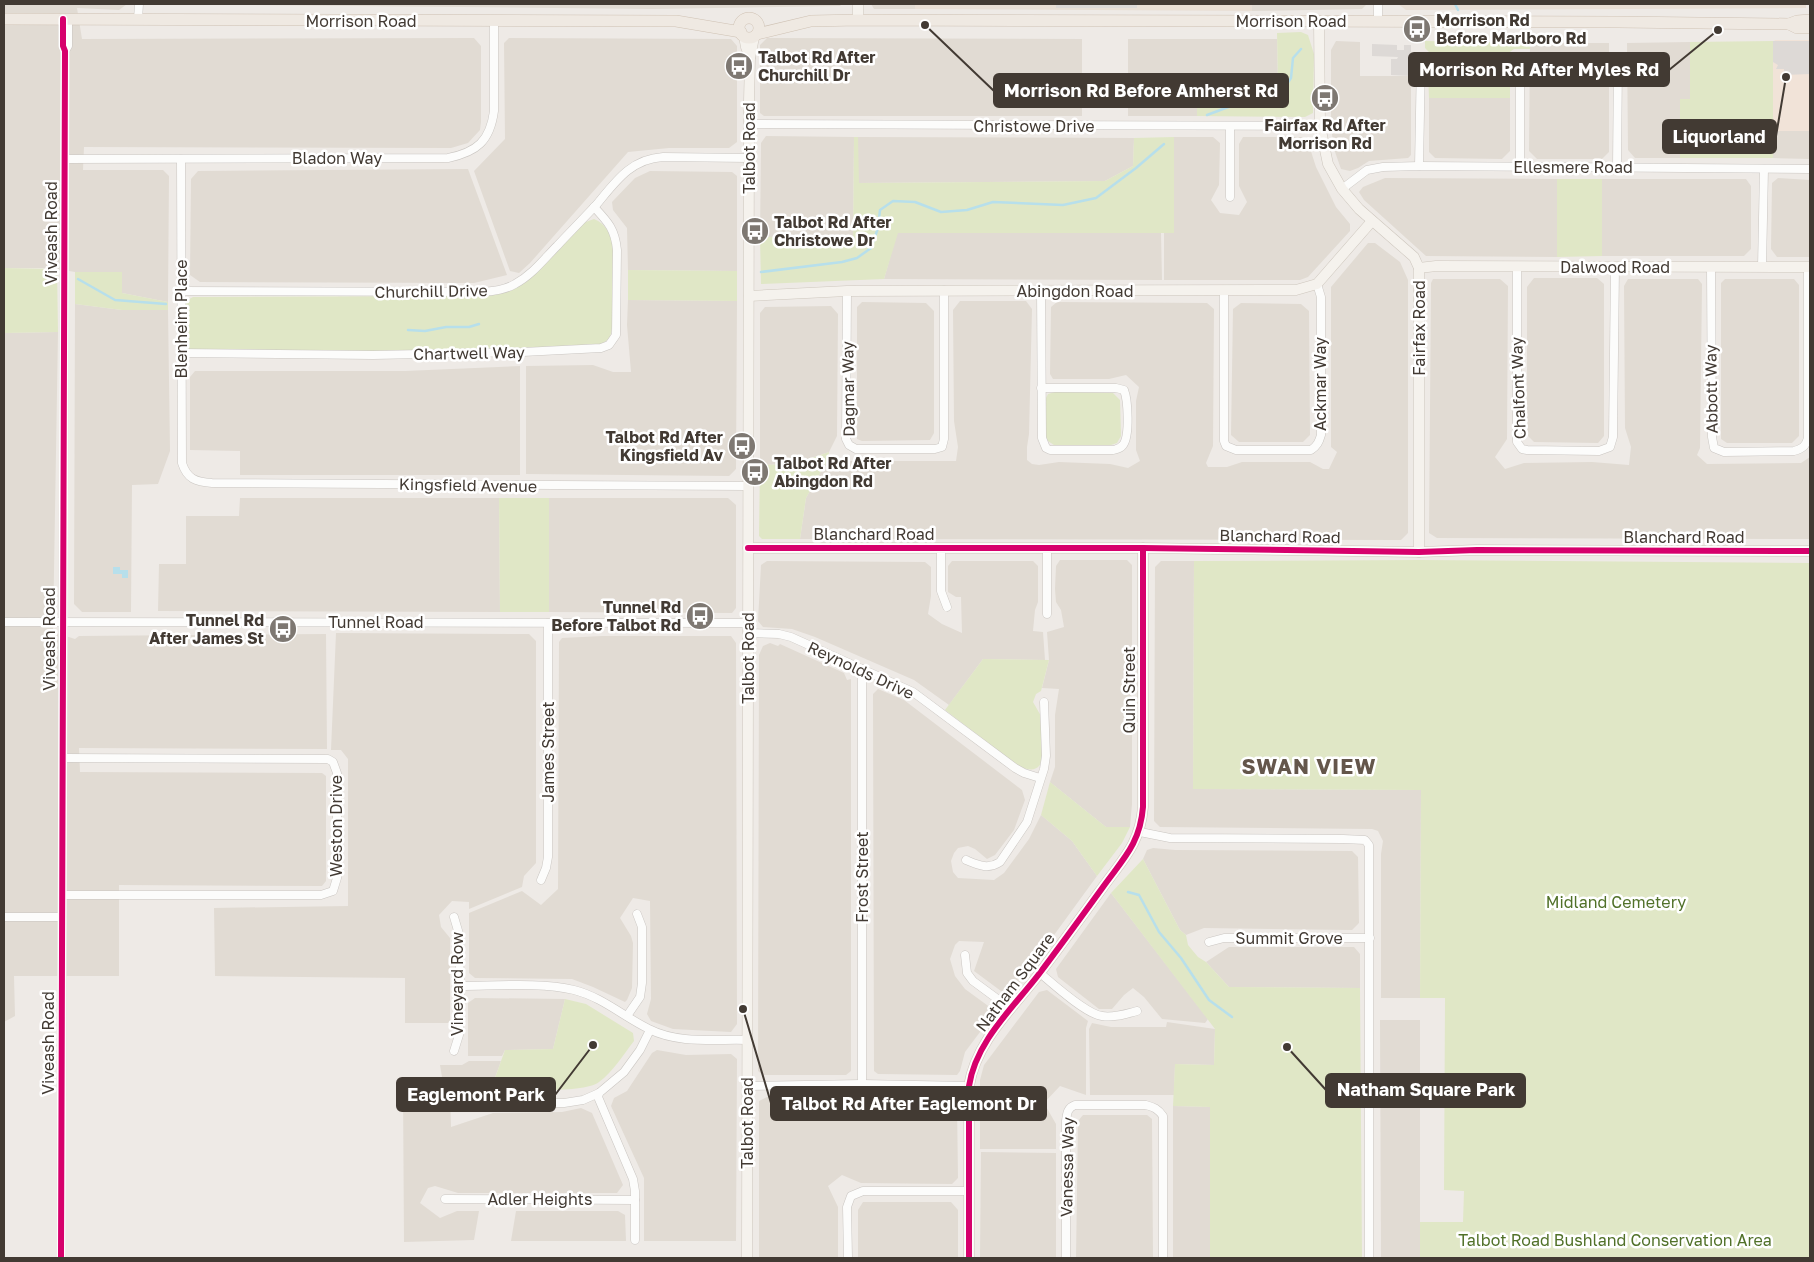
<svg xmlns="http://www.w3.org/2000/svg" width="1814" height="1262" viewBox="0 0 1814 1262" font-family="'Golos Text',sans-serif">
  <rect width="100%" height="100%" fill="#eeeae6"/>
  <g fill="#e1dbd3">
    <polygon points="4,4 127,4 119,10 77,8 82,39 474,38 481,46 481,122 480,130 468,143 451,148 84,147 83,170 163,170 169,176 168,302 122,293 121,272 75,272 52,268 4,268"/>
    <polygon points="159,4 842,4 840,6 652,9"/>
    <polygon points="871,4 915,4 915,9 874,9"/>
    <polygon points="1252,4 1367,4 1362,9 1252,11"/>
    <polygon points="509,38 731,39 737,46 737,142 729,148 669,148 628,152 530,263 519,273 510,271 474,171 505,139 504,43"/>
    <polygon points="767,38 1082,39 1082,116 764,116 760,113 760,45"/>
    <polygon points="1128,39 1277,39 1278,85 1197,85 1197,116 1128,116"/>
    <polygon points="1336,41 1360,42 1360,76 1411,76 1411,155 1408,158 1369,161 1358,168 1350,171 1341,169 1334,149 1331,127 1331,50"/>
    <polygon points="1690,42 1690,99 1680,99 1680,158 1635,158 1628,150 1627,43"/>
    <polygon points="1530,43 1609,43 1609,152 1602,159 1537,159 1529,151"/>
    <polygon points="1429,98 1510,98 1510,151 1502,159 1435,158 1429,152"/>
    <polygon points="1772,131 1810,131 1810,159 1773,158"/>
    <polygon points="766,136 854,137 853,237 760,237 761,143"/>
    <polygon points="858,137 1134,138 1133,166 1105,181 858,183"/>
    <polygon points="1174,137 1213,137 1220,143 1219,185 1211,200 1220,213 1239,215 1247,202 1239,186 1239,144 1243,137 1302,137 1308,142 1316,167 1336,207 1350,224 1350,231 1308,277 1300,280 1164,280 1164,233 1174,233"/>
    <polygon points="468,169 507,275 474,283 200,282 190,275 191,179 198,171"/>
    <polygon points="650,171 732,172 737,176 737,271 628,270 627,228 613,210 612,202 635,178"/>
    <polygon points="1385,178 1557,179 1557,257 1426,256 1364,200 1359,192 1363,187"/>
    <polygon points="1778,178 1810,180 1810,257 1777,257 1771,249 1772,183"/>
    <polygon points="1602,179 1746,179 1751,186 1751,249 1744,256 1602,256"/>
    <polygon points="897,233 1161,233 1162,280 884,279"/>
    <polygon points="1368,243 1375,243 1400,262 1408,280 1408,533 1401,540 800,539 806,498 828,459 850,461 956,461 958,447 954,421 953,310 960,301 1026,301 1032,309 1029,434 1027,447 1027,460 1032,464 1039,465 1059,462 1110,464 1128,468 1140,461 1136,450 1136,401 1139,387 1126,375 1109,379 1053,379 1050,374 1051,307 1057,302 1207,303 1214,309 1213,446 1206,463 1208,467 1227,467 1242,462 1310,462 1323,469 1329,469 1337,452 1331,447 1331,287"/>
    <polygon points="1534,278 1597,278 1604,284 1604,436 1598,443 1534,442 1527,435 1527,287"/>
    <polygon points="1433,279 1500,279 1508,286 1507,439 1495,457 1505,469 1524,463 1592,462 1629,465 1631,447 1625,428 1624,286 1628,279 1698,279 1702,284 1700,448 1697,455 1707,464 1801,463 1810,457 1810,539 1437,538 1429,533 1431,283"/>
    <polygon points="1725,279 1794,279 1799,285 1799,436 1792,443 1727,443 1721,439 1721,283"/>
    <polygon points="628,300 737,301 736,469 729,476 526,474 526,366 593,365 613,372 631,372 627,325"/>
    <polygon points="862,302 926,303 934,311 934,433 930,440 862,441 857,439 857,307"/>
    <polygon points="1241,303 1301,304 1309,311 1310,435 1303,442 1239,442 1231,435 1233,309"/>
    <polygon points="75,304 122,310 168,310 170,451 158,484 132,485 131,612 82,612 74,604"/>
    <polygon points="831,306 838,314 837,436 829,452 794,464 760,465 760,313 765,307"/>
    <polygon points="58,332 53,632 75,639 79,636 326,634 327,749 79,748 80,772 322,773 326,776 326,881 322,886 119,885 119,976 14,976 15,1016 4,1022 4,333"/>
    <polygon points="520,366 520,475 240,475 240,451 190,450 190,377 195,371 405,371"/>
    <polygon points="240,498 499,498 500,612 158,611 159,564 186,564 186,516 239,516"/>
    <polygon points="549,498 728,498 736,505 736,608 732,613 549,612"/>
    <polygon points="1060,560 1127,560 1132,565 1132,804 1130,827 1106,827 1050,782 1055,767 1055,715 1059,689 1042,688 1049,660 1047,632 1064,627 1061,610 1056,602 1055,589 1056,566"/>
    <polygon points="767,561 925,562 931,567 931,596 928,614 942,624 962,633 961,597 956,597 948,592 948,566 952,561 1033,561 1038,566 1038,602 1035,610 1033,631 1043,632 1045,660 983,659 949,705 914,680 815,637 792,629 763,627 758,621 761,565"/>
    <polygon points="1161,561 1194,561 1193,789 1421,790 1420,998 1381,998 1381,854 1383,841 1378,831 1372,829 1160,827 1154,821 1155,567"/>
    <polygon points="336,633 529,634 536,641 536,863 524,876 522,887 469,909 469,902 452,901 439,915 441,927 450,938 450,1023 405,1023 405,978 215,976 214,908 348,906 348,759 341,750 331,750"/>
    <polygon points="602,636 731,636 736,643 737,1024 731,1032 673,1029 651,1021 647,1014 651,999 650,901 633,898 620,918 631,936 633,943 632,988 627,1000 625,1002 593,987 572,979 475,978 469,973 469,913 522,891 541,905 558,889 559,642 562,638"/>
    <polygon points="770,643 778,646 780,644 844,673 847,680 851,679 851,1071 846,1075 763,1075 758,1071 759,655 763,646"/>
    <polygon points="878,689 904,700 1022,790 1025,800 1014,830 995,855 987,859 975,849 968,846 958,848 954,853 951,861 953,872 958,878 994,880 1004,873 1029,839 1041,815 1072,841 1097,876 1011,994 1005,994 974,971 984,942 959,941 955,945 950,959 955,976 965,989 991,1008 992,1016 965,1052 960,1071 957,1075 878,1074 874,1071 873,694"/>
    <polygon points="1153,848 1175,850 1352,851 1358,857 1359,923 1352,930 1204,928 1186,935 1180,930 1143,859 1147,850"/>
    <polygon points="1111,893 1208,1019 1205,1023 1162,1019 1144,997 1133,988 1124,995 1112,1009 1099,1009 1058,977 1056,969"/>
    <polygon points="1229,947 1354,947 1360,954 1360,988 1229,987 1206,962"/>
    <polygon points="1047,990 1088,1021 1086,1028 1086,1095 1060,1086 1044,1103 1056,1124 1056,1149 980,1149 980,1080 984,1065 1039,992"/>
    <polygon points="475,998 565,999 553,1049 505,1050 502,1056 468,1056 468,1003"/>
    <polygon points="1380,1020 1420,1020 1420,1258 1381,1258"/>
    <polygon points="1167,1022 1215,1029 1214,1065 1175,1064 1174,1095 1090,1095 1089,1029 1092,1023 1111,1027 1166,1027"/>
    <polygon points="657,1050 686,1055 731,1054 737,1059 736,1241 644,1241 644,1178 611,1106 614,1098 627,1091 652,1053"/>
    <polygon points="469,1061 501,1061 491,1089 450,1089 451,1127 493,1113 562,1112 581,1108 592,1113 623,1185 617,1193 458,1193 435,1186 428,1188 420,1203 440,1218 457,1211 479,1211 474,1240 404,1242 403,1089 444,1089 440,1065 462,1065"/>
    <polygon points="767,1097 953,1099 957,1104 958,1178 952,1184 861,1183 842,1175 828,1186 838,1207 838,1258 759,1258 759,1101"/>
    <polygon points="1173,1106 1210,1107 1210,1258 1173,1258"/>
    <polygon points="1083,1115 1147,1115 1152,1119 1153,1258 1076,1258 1078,1121"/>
    <polygon points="981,1152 1056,1153 1056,1258 980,1258"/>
    <polygon points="863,1202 951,1202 958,1210 958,1258 858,1258 858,1210"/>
    <polygon points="516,1211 618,1211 625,1215 626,1241 511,1241"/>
  </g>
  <polygon fill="#f1e3d8" points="1775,40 1810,40 1810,131 1772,131 1773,42"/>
  <g fill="#e9dfd5">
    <polygon points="915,4 1252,4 1252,11 915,9"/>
    <polygon points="1398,4 1806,4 1806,8 1406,10"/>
  </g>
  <g fill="#e0e7c6">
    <polygon points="1301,32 1308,35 1314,54 1313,113 1305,117 1197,116 1197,85 1278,85 1277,33"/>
    <polygon points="1425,41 1530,43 1530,49 1514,49 1507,54 1507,64 1510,74 1510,98 1429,98 1428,69 1431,64 1432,55 1425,48"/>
    <polygon points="1773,41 1773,158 1680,158 1680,99 1690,99 1690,42"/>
    <polygon points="854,137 858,137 859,183 1105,181 1133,166 1134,138 1174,137 1174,233 898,233 884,279 761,284 760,237 853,237"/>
    <polygon points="1557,179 1602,179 1602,256 1557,257"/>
    <path d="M594,219C606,224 610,233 613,244L612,328L610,338L602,344L381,355L188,351L185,347V306L186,301L193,297L486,296C495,295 504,293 512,290C537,279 564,243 583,223Z"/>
    <polygon points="4,268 57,269 58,332 4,333"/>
    <polygon points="628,270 737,271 737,301 628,300"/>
    <polygon points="75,272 122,272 122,293 168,302 168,310 122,310 75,304"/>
    <polygon points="1055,392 1113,393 1120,400 1121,436 1117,443 1111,445 1054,445 1048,441 1045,435 1045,400 1048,394"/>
    <polygon points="829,452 828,459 806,498 800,539 762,539 759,536 760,465 794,464"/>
    <polygon points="499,498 549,498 549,612 500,612"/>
    <polygon points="1420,560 1810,563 1810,1258 1420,1258 1420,1222 1463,1222 1464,1191 1444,1190 1445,998 1420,998 1421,790 1193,789 1194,561"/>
    <path d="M983,659L1049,660L1041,691L1036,694L1033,702L1041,716L1043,750L1040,765C1033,773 1026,769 1017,765L945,710Z"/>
    <polygon points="1050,782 1106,827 1130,827 1122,843 1097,876 1072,841 1041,815"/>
    <polygon points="1143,859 1180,930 1186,935 1188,945 1198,957 1206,962 1229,987 1360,988 1362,1258 1210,1258 1210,1107 1173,1106 1175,1064 1214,1065 1215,1029 1111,893"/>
    <path d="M565,999L586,1004L633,1033L634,1041C623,1055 613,1072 599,1082C584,1094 512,1089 491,1089L505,1050L553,1049Z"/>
  </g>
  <g fill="#ddd9d6">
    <rect x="1056" y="4" width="81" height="4"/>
    <polygon points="1773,41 1810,41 1810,74 1784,75 1784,69 1776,69 1778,65 1773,62"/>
    <polygon points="1372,44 1397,45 1397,50 1404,50 1404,45 1411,45 1411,76 1391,75 1391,59 1397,59 1398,57 1372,56"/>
  </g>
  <polygon fill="#b7dfeb" points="113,567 120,567 120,570 128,570 128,578 122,578 122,574 113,574"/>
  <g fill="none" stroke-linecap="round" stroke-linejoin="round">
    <g stroke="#b7dfeb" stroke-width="2.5">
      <polyline points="1455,4 1458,10"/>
      <polyline points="1207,115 1239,103 1265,97 1283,90 1291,78 1293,58 1301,49"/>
      <polyline points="761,272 842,262 857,258 871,248 878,228 880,210 893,201 915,202 941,212 967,210 993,202 1063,205 1096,198 1136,168 1164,144"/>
      <polyline points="78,279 115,300 166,304"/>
      <polyline points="408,330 425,331 446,327 469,327 479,324"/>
      <polyline points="1128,892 1139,895 1159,932 1181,958 1209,1000 1232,1017"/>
    </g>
    <defs>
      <g id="street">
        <polyline points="1378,4 1378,21"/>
        <polyline points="138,19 139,4"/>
        <polyline points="65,51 68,46 68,19"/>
        <polyline points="749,124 1320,126"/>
        <path d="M65,159L448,158C477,152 490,141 494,111V21"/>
        <path d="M181,159L182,463C187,479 196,482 212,483L748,486"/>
        <polyline points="1419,166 1421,59"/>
        <polyline points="1520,167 1520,60"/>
        <polyline points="1617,167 1618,61"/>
        <polyline points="1342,189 1367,170 1383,167 1419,166 1810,169"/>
        <polyline points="1230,197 1230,127"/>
        <polyline points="1517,267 1517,442 1522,449 1527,450 1599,451 1610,447 1613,437 1615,267"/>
        <path d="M1711,267L1712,437L1714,448L1724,452L1794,451C1802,449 1806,446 1808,438V267"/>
        <polyline points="1762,267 1764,169"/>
        <path d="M1041,290L1042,438L1046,448L1050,450H1113C1117,449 1120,449 1123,445C1130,436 1128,400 1124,390L1116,388H1041"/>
        <path d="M181,291L482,292C493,291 505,290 515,284C532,275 544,259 557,246C570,232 584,218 597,204C616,181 631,159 663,157L749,158"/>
        <polyline points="847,291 846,439 849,445 856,449 935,449 942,447 944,439 944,290"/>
        <path d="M1224,291V441L1226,446L1236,450H1311C1317,446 1319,442 1321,435V297L1317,284"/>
        <path d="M181,353L373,355L523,352L601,348L609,345L616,335L617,250C615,229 608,222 594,207"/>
        <polyline points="941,548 941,591 947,607"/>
        <polyline points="1047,614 1047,548"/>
        <polyline points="4,622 748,623"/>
        <polyline points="748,633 779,634 791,637 913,692 1015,768 1024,773 1040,778"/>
        <polyline points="1140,832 1170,838 1343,839 1365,840 1369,845 1369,1258"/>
        <path d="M966,860C978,865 988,870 1000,862L1027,822L1044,769L1046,756L1044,702"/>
        <polyline points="541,880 546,868 548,857 548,623"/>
        <polyline points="63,895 321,895 333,891 337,878 337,773 333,762 328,759 63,758"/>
        <polyline points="4,917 62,917"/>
        <polyline points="454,917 459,934 460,986 459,1035 454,1051"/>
        <polyline points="1209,942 1224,938 1370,938"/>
        <polyline points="965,955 967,973 973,981 1011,1009"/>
        <path d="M1040,973C1053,984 1086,1014 1102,1016C1114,1018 1125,1014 1137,1011"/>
        <path d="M460,986C494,986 542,982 574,990C602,997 624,1017 649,1029C678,1044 715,1039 747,1040"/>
        <polyline points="627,1016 640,997 642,983 642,927 637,914"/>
        <polyline points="862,1084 862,669"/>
        <polyline points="747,1086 862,1084 969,1086"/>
        <polyline points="599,1093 598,1097 633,1179 635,1191 635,1240"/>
        <polyline points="466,1105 484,1103 564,1103 583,1100 599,1093 624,1072 640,1050 650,1030"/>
        <polyline points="445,1199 635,1200"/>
        <polyline points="61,1258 65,51 63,46 63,19"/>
        <polyline points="848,1258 847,1207 851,1196 863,1191 969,1191"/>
        <path d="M1066,1258V1121C1067,1114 1067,1108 1075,1105H1146C1154,1107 1158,1109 1163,1116V1258"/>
      </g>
      <g id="secondary">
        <polyline points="858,20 858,4"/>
        <polyline points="1319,21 1320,126 1328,164 1342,189 1359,209 1414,257 1419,268 1419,552"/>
        <polyline points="744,36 746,47 750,58"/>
        <polyline points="1419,268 1436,266 1810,267"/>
        <polyline points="749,296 847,291 1296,290 1317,284 1372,221"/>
        <polyline points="748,548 1143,548 1419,552 1477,550 1810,551"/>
        <polyline points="747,1258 749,101 750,58 754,37"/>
        <path d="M969,1258V1086C976,1041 1013,1008 1039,974C1061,945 1082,916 1103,887C1123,859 1140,844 1143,807V548"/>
      </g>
      <g id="primary">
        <circle cx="749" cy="28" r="10"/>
        <polyline points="4,19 676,21 741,32"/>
        <polyline points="1789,24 1797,28 1810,28"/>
        <polyline points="757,34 811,21 858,20 1618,22 1789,24 1797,21 1810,20"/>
      </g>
    </defs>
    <use href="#street" stroke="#cac6c2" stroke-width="9"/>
    <use href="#secondary" stroke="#cec7be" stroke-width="11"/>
    <use href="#primary" stroke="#cfc2b4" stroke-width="12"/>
    <use href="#street" stroke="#fcfcfb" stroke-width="8"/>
    <use href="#secondary" stroke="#f5f2ed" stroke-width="10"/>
    <use href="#primary" stroke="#efe9e2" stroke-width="11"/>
    <defs>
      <g id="cycleway">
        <polyline points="748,548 1143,548 1419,552 1477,550 1810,551"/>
        <polyline points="61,1258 65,51 63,46 63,19"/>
        <path d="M969,1258V1086C976,1041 1013,1008 1039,974C1061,945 1082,916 1103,887C1123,859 1140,844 1143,807V548"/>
      </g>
    </defs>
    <use href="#cycleway" stroke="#fff" stroke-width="9"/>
    <use href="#cycleway" stroke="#d6006c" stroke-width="6"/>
  </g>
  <defs>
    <symbol id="bus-disc" viewBox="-11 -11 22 22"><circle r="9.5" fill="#7e7872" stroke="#fff"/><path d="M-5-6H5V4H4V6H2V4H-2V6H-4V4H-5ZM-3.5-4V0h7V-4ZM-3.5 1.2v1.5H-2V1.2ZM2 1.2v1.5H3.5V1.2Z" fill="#fff"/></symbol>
  </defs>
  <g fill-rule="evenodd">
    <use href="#bus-disc" x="1401" y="13" width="32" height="32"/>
    <use href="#bus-disc" x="723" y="50" width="32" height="32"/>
    <use href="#bus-disc" x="1309" y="82" width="32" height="32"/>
    <use href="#bus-disc" x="739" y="215" width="32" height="32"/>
    <use href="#bus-disc" x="726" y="430" width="32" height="32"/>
    <use href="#bus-disc" x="739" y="456" width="32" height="32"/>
    <use href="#bus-disc" x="684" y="600" width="32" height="32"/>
    <use href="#bus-disc" x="267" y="613" width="32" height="32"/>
  </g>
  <g text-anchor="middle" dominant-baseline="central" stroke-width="5" stroke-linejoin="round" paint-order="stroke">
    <g font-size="16" font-weight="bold" fill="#423a33" stroke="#fff" text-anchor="start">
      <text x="1436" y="20">Morrison Rd<tspan x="1436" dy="18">Before Marlboro Rd</tspan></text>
      <text x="758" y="57">Talbot Rd After<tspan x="758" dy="18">Churchill Dr</tspan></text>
      <text x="1325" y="125" text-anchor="middle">Fairfax Rd After<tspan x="1325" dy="18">Morrison Rd</tspan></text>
      <text x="774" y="222">Talbot Rd After<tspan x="774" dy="18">Christowe Dr</tspan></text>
      <text x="723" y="437" text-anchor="end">Talbot Rd After<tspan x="723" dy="18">Kingsfield Av</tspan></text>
      <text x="774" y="463">Talbot Rd After<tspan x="774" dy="18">Abingdon Rd</tspan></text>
      <text x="681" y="607" text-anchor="end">Tunnel Rd<tspan x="681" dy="18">Before Talbot Rd</tspan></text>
      <text x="264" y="620" text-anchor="end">Tunnel Rd<tspan x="264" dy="18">After James St</tspan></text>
    </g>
    <g font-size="16" fill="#423a33" stroke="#fff">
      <text x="361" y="21">Morrison Road</text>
      <text x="1291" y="21">Morrison Road</text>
      <text x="1034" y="126">Christowe Drive</text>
      <text transform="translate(749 148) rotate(-90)">Talbot Road</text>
      <text x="337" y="158">Bladon Way</text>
      <text x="1573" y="167">Ellesmere Road</text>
      <text transform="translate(51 233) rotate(-90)">Viveash Road</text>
      <text x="1615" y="267">Dalwood Road</text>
      <text transform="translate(431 291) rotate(-1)">Churchill Drive</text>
      <text x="1075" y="291">Abingdon Road</text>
      <text transform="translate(181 319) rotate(-90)">Blenheim Place</text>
      <text transform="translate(1419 328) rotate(-90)">Fairfax Road</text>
      <text transform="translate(469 353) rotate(-1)">Chartwell Way</text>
      <text transform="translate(1320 384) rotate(-90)">Ackmar Way</text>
      <text transform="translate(1518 388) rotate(-92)">Chalfont Way</text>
      <text transform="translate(848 389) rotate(-91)">Dagmar Way</text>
      <text transform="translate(1711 389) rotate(-91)">Abbott Way</text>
      <text transform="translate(468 485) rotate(1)">Kingsfield Avenue</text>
      <text x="874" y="534">Blanchard Road</text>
      <text transform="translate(1280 536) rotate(1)">Blanchard Road</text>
      <text x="1684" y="537">Blanchard Road</text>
      <text x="376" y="622">Tunnel Road</text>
      <text transform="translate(49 639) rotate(-90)">Viveash Road</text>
      <text transform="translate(748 658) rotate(-90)">Talbot Road</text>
      <text transform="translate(861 670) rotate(25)">Reynolds Drive</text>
      <text transform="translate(1129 690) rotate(-90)">Quin Street</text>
      <text transform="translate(548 752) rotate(-90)">James Street</text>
      <text transform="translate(336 826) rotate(-90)">Weston Drive</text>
      <text transform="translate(862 877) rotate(-90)">Frost Street</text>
      <text x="1289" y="938">Summit Grove</text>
      <text transform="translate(1015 982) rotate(-53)">Natham Square</text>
      <text transform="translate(457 984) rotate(-90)">Vineyard Row</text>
      <text transform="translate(48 1043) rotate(-90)">Viveash Road</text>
      <text transform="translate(747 1123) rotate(-90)">Talbot Road</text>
      <text transform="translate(1067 1167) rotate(-89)">Vanessa Way</text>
      <text x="540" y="1199">Adler Heights</text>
    </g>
    <g font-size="16" fill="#517129" stroke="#fff">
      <text x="1616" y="902">Midland Cemetery</text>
      <text x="1615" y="1240">Talbot Road Bushland Conservation Area</text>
    </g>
    <g font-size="21" font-weight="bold" letter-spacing="1" fill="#64564b" stroke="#fff">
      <text x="1309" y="766">SWAN VIEW</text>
    </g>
  </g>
  <path fill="none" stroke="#423a33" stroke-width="2" d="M1718 30L1669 70M925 25L994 91M1786 77L1776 136M1287 1047L1326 1090M593 1045L555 1095M743 1009L771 1103"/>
  <g fill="#423a33" stroke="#fff" stroke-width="2">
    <circle cx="1718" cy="30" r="5"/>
    <circle cx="925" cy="25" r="5"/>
    <circle cx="1786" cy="77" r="5"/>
    <circle cx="1287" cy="1047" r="5"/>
    <circle cx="593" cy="1045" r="5"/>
    <circle cx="743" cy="1009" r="5"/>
  </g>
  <g fill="#423a33" stroke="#423a33" stroke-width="2">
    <rect x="1409" y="53" width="260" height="33" rx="5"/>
    <rect x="994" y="74" width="294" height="33" rx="5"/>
    <rect x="1663" y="120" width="113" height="33" rx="5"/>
    <rect x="1326" y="1074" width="199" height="33" rx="5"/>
    <rect x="397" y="1078" width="158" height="33" rx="5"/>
    <rect x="771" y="1087" width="275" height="33" rx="5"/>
  </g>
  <g font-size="18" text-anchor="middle" font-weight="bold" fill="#fff">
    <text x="1539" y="76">Morrison Rd After Myles Rd</text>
    <text x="1141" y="97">Morrison Rd Before Amherst Rd</text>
    <text x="1719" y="143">Liquorland</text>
    <text x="1426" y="1096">Natham Square Park</text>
    <text x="476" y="1101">Eaglemont Park</text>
    <text x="909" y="1110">Talbot Rd After Eaglemont Dr</text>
  </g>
  <rect width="1814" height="1262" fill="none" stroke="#423a33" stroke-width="10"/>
</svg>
